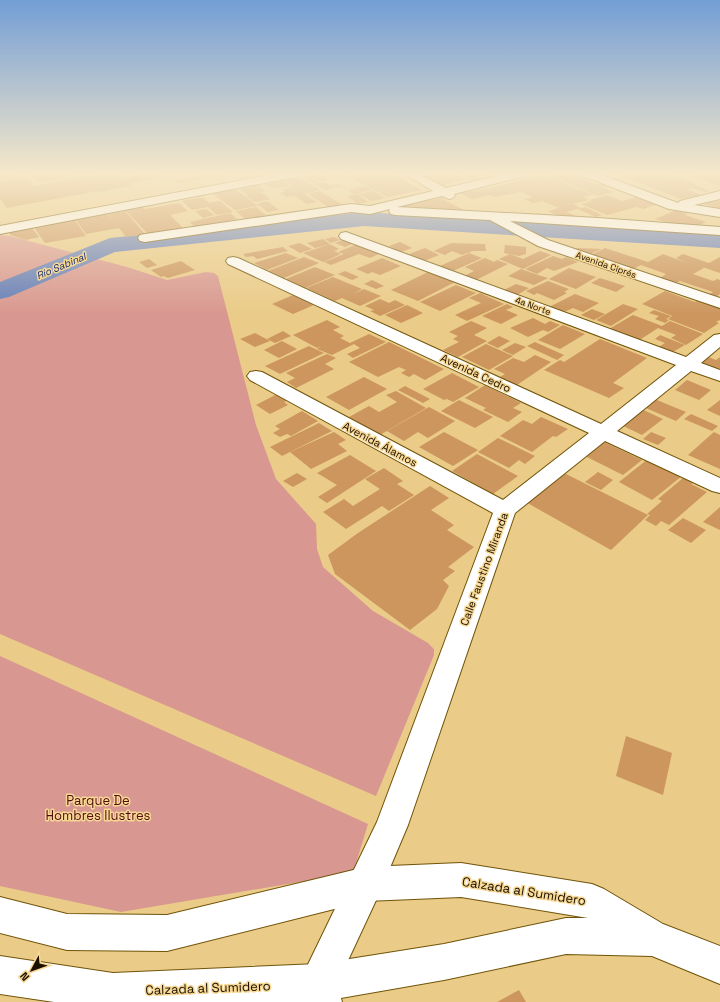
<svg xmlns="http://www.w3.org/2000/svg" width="720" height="1002" viewBox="0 0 720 1002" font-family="'Space Grotesk',sans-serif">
  <rect width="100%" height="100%" fill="#eacb88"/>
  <g fill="#d89790">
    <polygon points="0,235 10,236 127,267 167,280 206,272 214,273 218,276 256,425 276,479 316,524 317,549 323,567 373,611 428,643 434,649 434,655 376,796 0,634"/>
    <polygon points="0,656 368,824 353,873 121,912 0,886"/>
  </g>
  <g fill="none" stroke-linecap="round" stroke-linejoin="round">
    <polygon fill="#637db9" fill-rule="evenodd" points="364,212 720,234 720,248 364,226 115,252 9,297 0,299 0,282 110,238"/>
  </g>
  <g fill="#cc965e">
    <polygon points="0,174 19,174 19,175 0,178"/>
    <polygon points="30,174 70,174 72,176 39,183"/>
    <polygon points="98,174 117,174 122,179 131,177 127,174 157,174 161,177 128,184 131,186 98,192 97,191 7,208 0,199 0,182 8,181 7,180 24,176 34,186"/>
    <polygon points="208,174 226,174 228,176 215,178 213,177 179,183 175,180"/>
    <polygon points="321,174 330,180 321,182 311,176"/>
    <polygon points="324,174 347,174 350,176 357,174 392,174 421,190 388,197 349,177 332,179"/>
    <polygon points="422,174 452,174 464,180 443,185"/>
    <polygon points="459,174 488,174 488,175 470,179"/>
    <polygon points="552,174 582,174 587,176 580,178 597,185 603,183 608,185 602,187 614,192 598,196 547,175"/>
    <polygon points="617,174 675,174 666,177 671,179 679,177 710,191 705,192 692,188 687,189 701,195 681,199"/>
    <polygon points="688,174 720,174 720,186 688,175"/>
    <polygon points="544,175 593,195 583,197 589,200 573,204 581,208 566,212 576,216 565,219 548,211 559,208 542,201 533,203 524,199 533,197 521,192 494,197 490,195 472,199 460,193 480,190"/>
    <polygon points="309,176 318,182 312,183 303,177"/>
    <polygon points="298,177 320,190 304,194 317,202 307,204 295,196 287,197 280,193 285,192 281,189 294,187 284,180"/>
    <polygon points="283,180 291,186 273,189 265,184"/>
    <polygon points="325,182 331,186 339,184 342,186 325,190 316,184"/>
    <polygon points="257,185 266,191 260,192 271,199 255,202 245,196 248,195 239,189"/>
    <polygon points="365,186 372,190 354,194 348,190"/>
    <polygon points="235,189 243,195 258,206 235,210 213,194"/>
    <polygon points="320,191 346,207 333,210 308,194"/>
    <polygon points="373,191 386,198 372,201 358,194"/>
    <polygon points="357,194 368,202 358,204 347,196"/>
    <polygon points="607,195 622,201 637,197 658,204 643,209 637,207 607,215 581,204 592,201 589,200"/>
    <polygon points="203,197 209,203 220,201 233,212 217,215 208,207 192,210 182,201"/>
    <polygon points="441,198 466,211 448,212 438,208 422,212 410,210 401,205"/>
    <polygon points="720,200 720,209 703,204"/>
    <polygon points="267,201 279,210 268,212 257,204"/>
    <polygon points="179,203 188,211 170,215 184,229 149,235 124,209 141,205 145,209"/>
    <polygon points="256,207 266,215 245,219 236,211"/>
    <polygon points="585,207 602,215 596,217 578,209"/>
    <polygon points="206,209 214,215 203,218 195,211"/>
    <polygon points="676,210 688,214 685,215 706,222 691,229 655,219"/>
    <polygon points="125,211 145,234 126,237 119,228 86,234 76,220 107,214 114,222 108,214"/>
    <polygon points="230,213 237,219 196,228 190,222"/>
    <polygon points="75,220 86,236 45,243 33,226"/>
    <polygon points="32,228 39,237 26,240 10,235 10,232"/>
    <polygon points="334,237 340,240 331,243 325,239"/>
    <polygon points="323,239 330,244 315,248 307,243"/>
    <polygon points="343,240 352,244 345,247 335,243"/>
    <polygon points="400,242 412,248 401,252 389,246"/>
    <polygon points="300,243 312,249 300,253 288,246"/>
    <polygon points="451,243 485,244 486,251 473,251 462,255 452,251 445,255 434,251"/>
    <polygon points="330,244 339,249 334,251 341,254 323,262 303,253"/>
    <polygon points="355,245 379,254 370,258 359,254 331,265 324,262 344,254 338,252"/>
    <polygon points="505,245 526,247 526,254 519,256 504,253"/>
    <polygon points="283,247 288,251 257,259 253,256 246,257 243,254"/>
    <polygon points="425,248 439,255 424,261 409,254"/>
    <polygon points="577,248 601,249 589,255 575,249"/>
    <polygon points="605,248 648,262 663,254 687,263 676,258 683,254 709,263 720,257 720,273 702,267 704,268 693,274 713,281 717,279 720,280 720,294 716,297 710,294 713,292 680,281 676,283 660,278 666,274 641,265 633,269 591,255"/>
    <polygon points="540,251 551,255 523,269 499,259 510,254 523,259"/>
    <polygon points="286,253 298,258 267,270 254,263"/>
    <polygon points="469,253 482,258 453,271 440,266"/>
    <polygon points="553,256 562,259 566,257 578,262 554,271 547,268 537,274 525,269"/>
    <polygon points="304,257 319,263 284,278 268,271"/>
    <polygon points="382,258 401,266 380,275 372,272 368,274 356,269"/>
    <polygon points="485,258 494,262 497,260 508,264 476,280 464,276 474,271 465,267"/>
    <polygon points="149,259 157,265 147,268 139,262"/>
    <polygon points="181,261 195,270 168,278 164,276 161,277 151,270"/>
    <polygon points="315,267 335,275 305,288 286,279"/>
    <polygon points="569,268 596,277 576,289 549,279"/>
    <polygon points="521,269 538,275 548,278 534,285 508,276"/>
    <polygon points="345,271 359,277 352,280 338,274"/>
    <polygon points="428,272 455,282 418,301 391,290"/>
    <polygon points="333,277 362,289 353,294 364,289 381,296 360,306 342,298 335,301 306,288"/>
    <polygon points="600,278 625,286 616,292 591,283"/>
    <polygon points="372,280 384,286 376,289 364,284"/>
    <polygon points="548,281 569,289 564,292 567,293 554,300 537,293 534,295 526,291"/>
    <polygon points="516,284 529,288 517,295 504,290"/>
    <polygon points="456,285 476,293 440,311 420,302"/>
    <polygon points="665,291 695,302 698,300 720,308 720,320 716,322 719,323 704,333 668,319 672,316 675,317 642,304"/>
    <polygon points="480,293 504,304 467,321 455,315 481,303 469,298"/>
    <polygon points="575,294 599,303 583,312 573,308 562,313 549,307"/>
    <polygon points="293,295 314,305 293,314 272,304"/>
    <polygon points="380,299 389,303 395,300 405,305 380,316 370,311 374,310 365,306"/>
    <polygon points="507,304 513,307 506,310 518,315 501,324 482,316"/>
    <polygon points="623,304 638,309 611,326 596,320"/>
    <polygon points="407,305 423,313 401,323 385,315"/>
    <polygon points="592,309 605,314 594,320 581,315"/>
    <polygon points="654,310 671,316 666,319 669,320 665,323 655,319 659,316 649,313"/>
    <polygon points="633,315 662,326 670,321 703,334 686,345 671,338 676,335 658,328 638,341 609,329"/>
    <polygon points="533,318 545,324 550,321 560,325 548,332 543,330 528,337 510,328"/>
    <polygon points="327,320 340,327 333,330 344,336 340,338 350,343 369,334 386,342 353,358 347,354 360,348 354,344 332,355 317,349 321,346 317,348 293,335"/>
    <polygon points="471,321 487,328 474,335 487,341 458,357 443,350 459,342 453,339 458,336 449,332"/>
    <polygon points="563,325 585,334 560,349 538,340"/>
    <polygon points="283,331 291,336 275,343 267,339"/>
    <polygon points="255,333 270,341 255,347 240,339"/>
    <polygon points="660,335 685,345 671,353 657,348 665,343 655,339"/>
    <polygon points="499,336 510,341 498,348 487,343"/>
    <polygon points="600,339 647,358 613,383 624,388 609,398 544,370 560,360 564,362"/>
    <polygon points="282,341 297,349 279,358 264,350"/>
    <polygon points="389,342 444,369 425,380 414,374 409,377 401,373 406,370 399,367 378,377 349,362"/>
    <polygon points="535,342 564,355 557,360 527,346"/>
    <polygon points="515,343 526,347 513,355 502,350"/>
    <polygon points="486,344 513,356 489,370 462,357"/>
    <polygon points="309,346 324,353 280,374 265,366"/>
    <polygon points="327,354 336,358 325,364 334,369 296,388 287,382 295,378 286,373"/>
    <polygon points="535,355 551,362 517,385 500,377 505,374 494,369 513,358 524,362"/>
    <polygon points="706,356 716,360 720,357 720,371 698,362"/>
    <polygon points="452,373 479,387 453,402 447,399 444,400 423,389"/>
    <polygon points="364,377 387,389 349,410 326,397"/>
    <polygon points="687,380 711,390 699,400 675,390"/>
    <polygon points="485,385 521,403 513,408 522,412 508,422 483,410 486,408 465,398"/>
    <polygon points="405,386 430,399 423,403 398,390"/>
    <polygon points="396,391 426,408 380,435 349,417 369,406 379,412 397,402 386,395"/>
    <polygon points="281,392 292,399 284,402 288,405 270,414 256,405"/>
    <polygon points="652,398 686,412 676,421 641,406"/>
    <polygon points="459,400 493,417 475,428 441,411"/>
    <polygon points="720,400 720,416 707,410"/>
    <polygon points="429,407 455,421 428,438 418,432 404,441 387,431"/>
    <polygon points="639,408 663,419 642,435 617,423"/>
    <polygon points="302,411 318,421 291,436 287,434 280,437 273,433 280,429 275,426"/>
    <polygon points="691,414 718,426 712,431 684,419"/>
    <polygon points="541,417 568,429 556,437 553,436 532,452 500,436 523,420 532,424"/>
    <polygon points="319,423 332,431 282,456 270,447"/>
    <polygon points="334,432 346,440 338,444 347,451 311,469 290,452"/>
    <polygon points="444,432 478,450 453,466 419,447"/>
    <polygon points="651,432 666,438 658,445 643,439"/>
    <polygon points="714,432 720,435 720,469 688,455"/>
    <polygon points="498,438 535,456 525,464 519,460 509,468 478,452"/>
    <polygon points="604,442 642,460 623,475 585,456"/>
    <polygon points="477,454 518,476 493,494 452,471"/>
    <polygon points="350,455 376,471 327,503 318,497 337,485 317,473"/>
    <polygon points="648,459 682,476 652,500 619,482"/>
    <polygon points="384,468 403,481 397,484 414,495 389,511 382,506 346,529 323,512 344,499 353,506 380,489 365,479"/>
    <polygon points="560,471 648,515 611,550 522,500"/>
    <polygon points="598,472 613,480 601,490 585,482"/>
    <polygon points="297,473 307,479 293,487 283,481"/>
    <polygon points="683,478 693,483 691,484 707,492 669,525 661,521 656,526 645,520 650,515 647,514 662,501 658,499"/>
    <polygon points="430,486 449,498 431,510 454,525 447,530 474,547 448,567 455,571 443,580 449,586 437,609 410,630 335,574 328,555 358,533"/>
    <polygon points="720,507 720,530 703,522"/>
    <polygon points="683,518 706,530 691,543 668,530"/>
    <polygon points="626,736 672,753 663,795 616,776"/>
    <polygon points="519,990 526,1002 497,1002"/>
  </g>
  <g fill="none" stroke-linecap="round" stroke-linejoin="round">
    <defs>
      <g id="minor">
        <polygon points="275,174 300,174 295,177 0,234 0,226"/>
        <polygon points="405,174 419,174 446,188 505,174 526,174 525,176 454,194 455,195 453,198 449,199 442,196 397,207 598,218 720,227 720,235 510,221 548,240 720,298 720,308 538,246 490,220 395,215 391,214 389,211 390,209 370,214 351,212 145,242 140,241 138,238 140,235 145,234 351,204 370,206 433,191"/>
        <polygon points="582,174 599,174 678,203 680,201 720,191 720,199 694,205 720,209 720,217 669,209 583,176"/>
        <polygon points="346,232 686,357 714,335 720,334 720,347 701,363 720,370 720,381 691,371 617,431 720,478 720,493 712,491 605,441 515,513 408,825 378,896 337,984 342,1002 304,1002 299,983 377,822 493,513 250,380 247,376 250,372 256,371 262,372 503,500 589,433 228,264 226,261 228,258 233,257 238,258 601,424 676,365 341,239 339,236 341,233"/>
      </g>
      <polygon id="major" points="461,863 592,884 604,889 663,924 720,946 720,984 652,956 566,954 444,980 318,1002 54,1002 0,994 0,956 113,973 318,964 444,944 566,918 588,918 461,897 366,901 167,951 67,950 0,933 0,897 67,914 167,915 366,867"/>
    </defs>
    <use href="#minor" stroke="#705408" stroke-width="2"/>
    <use href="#major" stroke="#705408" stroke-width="2"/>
    <use href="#minor" fill="#fff" fill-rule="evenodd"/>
    <use href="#major" fill="#fff" fill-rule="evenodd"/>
  </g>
  <linearGradient id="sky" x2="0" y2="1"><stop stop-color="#739ed5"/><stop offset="0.55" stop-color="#f6e8c9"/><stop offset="1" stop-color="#f6e8c9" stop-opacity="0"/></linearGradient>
  <rect width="720" height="315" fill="url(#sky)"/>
  <g text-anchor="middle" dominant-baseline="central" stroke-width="3" stroke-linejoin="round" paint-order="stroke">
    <g font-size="9" fill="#1b1000" stroke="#f7d895">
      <text transform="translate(606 265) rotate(19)">Avenida Ciprés</text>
      <text transform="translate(533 306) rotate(20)">4a Norte</text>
    </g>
    <g font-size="10" font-style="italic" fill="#142b74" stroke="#f7d895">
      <text transform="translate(61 266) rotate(-23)">Río Sabinal</text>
    </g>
    <g font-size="11" fill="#1b1000" stroke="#f7d895">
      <text transform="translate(476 373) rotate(25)">Avenida Cedro</text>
      <text transform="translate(380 444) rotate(28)">Avenida Álamos</text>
      <text transform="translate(484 569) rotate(-70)">Calle Faustino Miranda</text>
    </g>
    <g font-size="13" fill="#520b0c" stroke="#f7d895">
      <text x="98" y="800">Parque De<tspan x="98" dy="15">Hombres Ilustres</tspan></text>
    </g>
    <g font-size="13" fill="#1b1000" stroke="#f7d895">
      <text transform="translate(524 891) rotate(9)">Calzada al Sumidero</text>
      <text transform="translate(208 988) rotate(-2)">Calzada al Sumidero</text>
    </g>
  </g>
  <g transform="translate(32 970) rotate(229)" stroke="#f7d895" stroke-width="3" paint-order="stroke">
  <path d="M0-3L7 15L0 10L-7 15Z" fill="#1b1000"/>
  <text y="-6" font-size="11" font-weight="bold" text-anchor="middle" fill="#1b1000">N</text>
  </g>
</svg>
